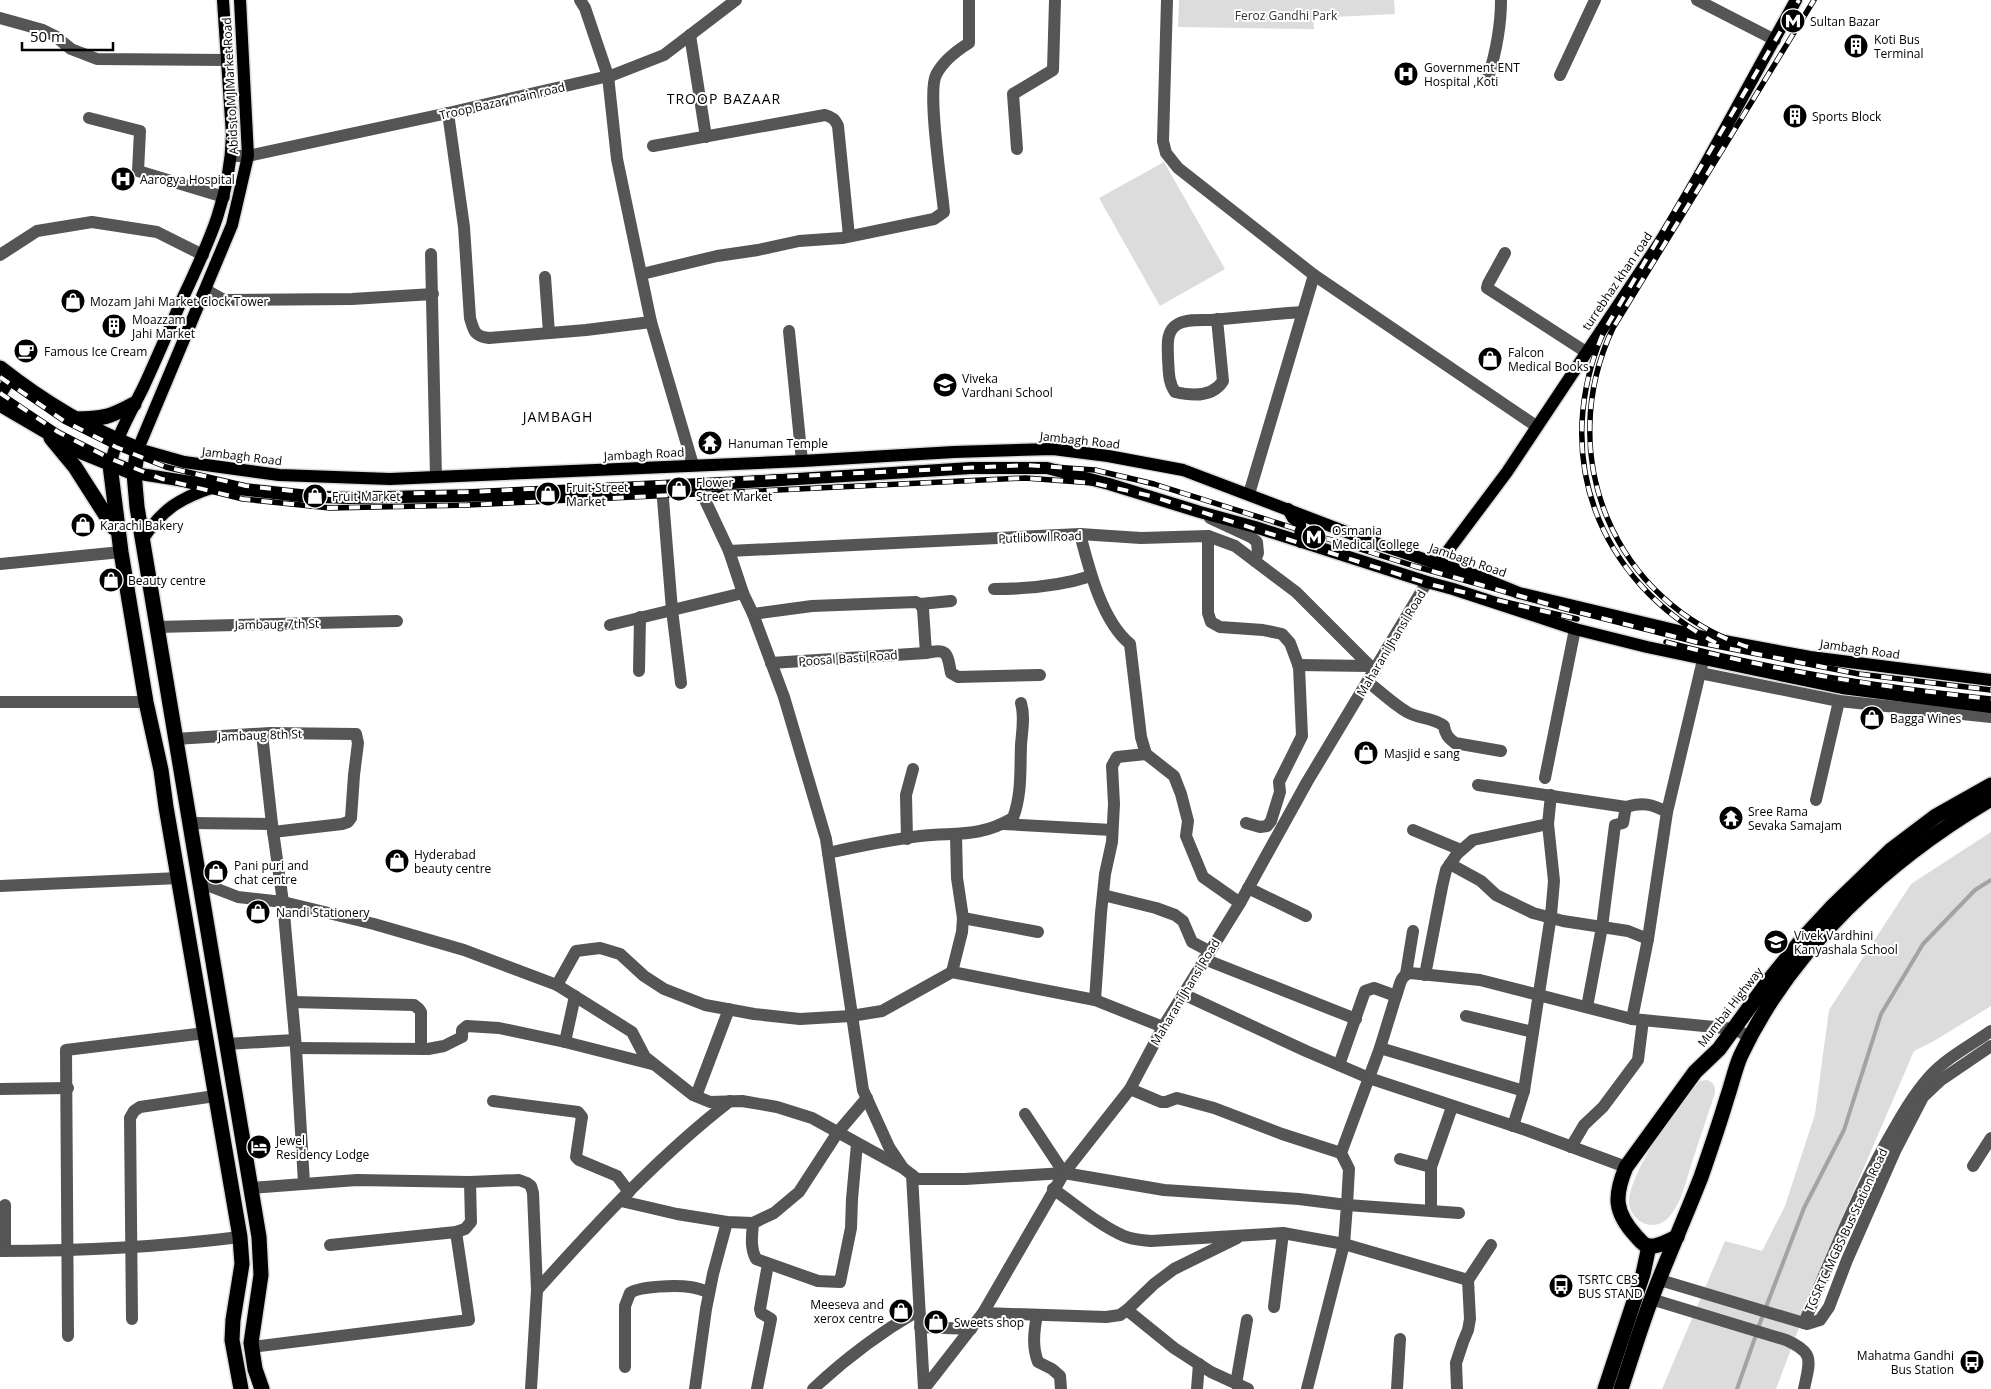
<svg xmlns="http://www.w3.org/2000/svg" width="1991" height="1389" viewBox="0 0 1991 1389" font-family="'Open Sans',sans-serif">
  <rect width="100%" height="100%" fill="#fff"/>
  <g fill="#dcdcdc">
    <polygon points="1179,0 1394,0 1395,14 1313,18 1314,29 1304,29 1178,27"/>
    <polygon points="1164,162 1225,269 1160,306 1099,198"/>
    <polygon points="1991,832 1991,1006 1934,1041 1914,1051 1828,1251 1776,1389 1662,1389 1725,1241 1762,1251 1785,1206 1815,1114 1829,1010 1911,884"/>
    <path d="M1707,1080C1714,1083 1715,1085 1715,1093C1707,1117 1699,1141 1691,1165C1686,1182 1681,1204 1669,1217C1651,1237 1623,1216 1630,1193C1641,1156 1668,1123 1688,1091L1700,1081Z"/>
  </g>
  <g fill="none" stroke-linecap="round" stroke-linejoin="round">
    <g stroke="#a3a3a3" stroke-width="4">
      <polyline points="1758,1328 1804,1208 1844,1130 1881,1014 1923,944 1975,890 1991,880"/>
      <polyline points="1737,1389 1756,1335"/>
    </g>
    <defs>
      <g id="major">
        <polyline points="240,0 248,156 232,225 138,449 184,462 279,475 390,479 802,461 954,452 1053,449 1108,456 1183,470 1370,541 1438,564 1470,573 1519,593 1708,638 1810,657 1991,680"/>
        <polyline points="0,395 11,377"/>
        <path d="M110,465C118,433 129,416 143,388C156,360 168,332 180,304C207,246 230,201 232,135L223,0"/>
        <polyline points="134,473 229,488 300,496 349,498 558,494 971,468 1047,468 1109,484 1200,512 1255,527 1427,582 1453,589 1575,629 1647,647 1842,688 1991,707"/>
        <polyline points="1288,509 1293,518 1300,524 1301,542"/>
        <path d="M142,540C162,509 180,498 214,487"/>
        <polyline points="1438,564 1507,472 1676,218 1796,0"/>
      </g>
      <g id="highway">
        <path d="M0,368C43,402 88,429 138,449L134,473L137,507L259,1237L261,1275L251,1343L255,1369L262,1389"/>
        <polyline points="0,404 82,452 134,473"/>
        <path d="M75,419C103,419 110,417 134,404"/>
        <polyline points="51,438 75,467 114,528"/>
        <polyline points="110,465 121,552 146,702 161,770 166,807 240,1237 242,1264 233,1320 232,1340 241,1389"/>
        <path d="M1677,1237C1669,1240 1657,1248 1648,1246C1643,1245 1639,1239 1636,1236C1614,1212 1614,1196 1626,1167L1695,1072L1719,1049L1770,979L1804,937L1831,908L1891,850L1936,816L1991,785"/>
        <polyline points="1605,1389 1643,1274 1649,1246"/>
        <path d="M1621,1389C1631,1359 1640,1329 1651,1300C1667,1258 1685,1218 1701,1177C1710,1151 1719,1125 1727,1098C1732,1084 1735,1068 1741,1055C1792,947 1889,859 1991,799"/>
      </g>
    </defs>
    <use href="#major" stroke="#dbdbdb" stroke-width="15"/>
    <use href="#highway" stroke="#dbdbdb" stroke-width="18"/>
    <g stroke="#555" stroke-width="12">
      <polyline points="580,0 585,8 608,76 617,159 651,322 693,465"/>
      <polyline points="1167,0 1163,141 1166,153 1178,168 1314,275 1536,426"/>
      <polyline points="1697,0 1775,40"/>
      <polyline points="0,18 43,30 55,36 71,49 97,59 227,60"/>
      <polyline points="690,35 706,137"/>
      <polyline points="1560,75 1595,0"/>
      <path d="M1488,78C1496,52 1501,27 1501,0"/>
      <path d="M448,113L464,227L470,318C474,331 474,336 489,338L586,330L651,322"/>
      <polyline points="89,118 140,131 138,171 224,197"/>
      <path d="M653,146L825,115C832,117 835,119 838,126L849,236"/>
      <polyline points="1017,149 1013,94 1053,70 1055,0"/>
      <polyline points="231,156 248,156 448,113 613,75 664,55 736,0"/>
      <polyline points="1505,253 1488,284 1487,288 1586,352"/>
      <polyline points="431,254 436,477"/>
      <polyline points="0,255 37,231 92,222 157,232 203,255"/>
      <path d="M642,274L717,256L758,250L799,241L842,238L934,219L944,212C942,188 927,92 936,75C943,61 956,51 969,43V0"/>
      <polyline points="545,277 549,333"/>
      <polyline points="206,290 224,300 352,299 433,294"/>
      <path d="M1217,319L1223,381C1213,397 1192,396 1175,392C1168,382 1169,371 1168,359C1168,347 1165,331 1178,324C1186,319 1202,320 1211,320C1242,317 1273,314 1303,312"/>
      <polyline points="789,331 802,461"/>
      <polyline points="698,485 729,551 1080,534 1141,538 1208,536 1235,546 1296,592 1375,671"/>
      <polyline points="662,487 672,610 681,683"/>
      <polyline points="1249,494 1314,275"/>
      <polyline points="1210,518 1251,537 1257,542 1258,553 1255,561"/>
      <path d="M1080,534C1089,569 1102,621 1130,644L1141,737L1146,754L1117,757L1112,766L1114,804L1112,842L1105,874L1101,913L1095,1000"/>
      <polyline points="1208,536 1208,613 1211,622 1220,627 1263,630 1282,634 1290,643 1299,667 1302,736 1279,782 1280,792 1271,821 1267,826 1260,827 1246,823"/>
      <polyline points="729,551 743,593 753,614 784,697 826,839 863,1090 889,1147 903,1168 917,1179 965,1179 1064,1173 1164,1190 1299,1199 1347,1205 1344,1244 1307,1389"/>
      <polyline points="0,564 121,552"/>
      <path d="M994,589C1027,589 1060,586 1091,576"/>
      <polyline points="920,604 951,601"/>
      <path d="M753,614L812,606L916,602L920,604L923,609L926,653C948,648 947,653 951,673L958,677L1040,675"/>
      <polyline points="610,625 743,593"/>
      <polyline points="157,627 397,621"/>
      <polyline points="771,663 926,653"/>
      <polyline points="1298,665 1369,666"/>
      <polyline points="639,671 640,617"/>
      <polyline points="1700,673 1839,701 1991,717"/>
      <path d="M1368,682C1381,692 1393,704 1407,712C1418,719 1433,717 1444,726C1445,734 1448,738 1455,743L1501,751"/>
      <polyline points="0,702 146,702"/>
      <polyline points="262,734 272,824 283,902 296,1048 304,1183"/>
      <polyline points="175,739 270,733 356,734 358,743 354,775 351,818 348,822 342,824 273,832"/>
      <polyline points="1146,754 1174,776 1181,794 1188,821 1186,836 1203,877 1240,903"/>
      <polyline points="1545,778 1575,629"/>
      <polyline points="1478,785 1626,807"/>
      <polyline points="1816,800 1839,701"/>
      <polyline points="189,823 272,824"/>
      <polyline points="1004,824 1112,830"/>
      <polyline points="1413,830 1461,850"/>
      <polyline points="907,839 906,795 913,769"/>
      <path d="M828,853C859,846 889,840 920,836C956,832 979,838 1013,818C1022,794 1020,770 1021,745C1022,731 1025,717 1021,703"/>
      <polyline points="1450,864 1481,881 1496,895 1533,913 1563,921 1628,931 1648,939"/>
      <polyline points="199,882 238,897 283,902 374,924 464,950 557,985 576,951 600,948 620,954 644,976 664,989 705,1005 754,1014 800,1019 851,1016 882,1011 952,972 1095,1000 1163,1027"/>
      <polyline points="0,886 179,878"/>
      <polyline points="1248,888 1306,916"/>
      <polyline points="1103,895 1156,908 1175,915 1183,921 1192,942 1209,951"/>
      <polyline points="963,918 1038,932"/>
      <polyline points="1204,959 1356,1019"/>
      <polyline points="952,972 962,932 963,918 957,878 956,835"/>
      <polyline points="1406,974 1413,931"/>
      <polyline points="1425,975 1442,887 1446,870 1457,854 1473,840 1548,824"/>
      <polyline points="557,985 632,1032 645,1057 693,1095 710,1102 742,1101 777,1107 812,1118 901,1167"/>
      <polyline points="1183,994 1306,1051 1369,1078 1526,1130 1626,1167"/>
      <polyline points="1396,996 1380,1048 1341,1153 1349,1169 1347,1205 1459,1213"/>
      <polyline points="292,1002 414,1005 419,1009 421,1012 421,1049"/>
      <path d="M1587,1007L1602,927L1615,825L1623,823L1626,807C1643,802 1652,804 1667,812"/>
      <polyline points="1466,1016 1533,1032"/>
      <polyline points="1632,1019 1648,939 1667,812 1703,660"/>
      <polyline points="565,1042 652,1064"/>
      <polyline points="226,1044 295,1040"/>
      <polyline points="296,1048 428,1049 444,1046 462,1037 462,1030 467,1026 499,1028 565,1042 575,996"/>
      <polyline points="1380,1048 1524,1091"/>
      <path d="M1339,1065L1365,991L1374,988L1396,996C1400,987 1399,976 1410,973L1480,980L1632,1019L1735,1029L1751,1038"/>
      <polyline points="0,1089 68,1088"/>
      <polyline points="1130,1089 1161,1102 1166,1102 1177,1098 1214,1108 1282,1134 1341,1153"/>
      <polyline points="696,1096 729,1009"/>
      <polyline points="493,1101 578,1112 582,1117 581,1123 576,1157 579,1160 617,1176 629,1192"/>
      <polyline points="1025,1114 1064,1173"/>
      <polyline points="1513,1126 1524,1091 1551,915 1554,881 1548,824 1551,795"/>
      <polyline points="1571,1147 1584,1125 1603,1107 1638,1060 1643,1020"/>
      <polyline points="1400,1159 1431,1167"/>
      <polyline points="1973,1166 1991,1138"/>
      <polyline points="912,1175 924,1389"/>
      <polyline points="250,1188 357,1180 470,1182 519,1180 527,1183 531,1186 533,1193 537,1290 531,1389"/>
      <path d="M1053,1189C1075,1204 1100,1226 1124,1236C1133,1240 1143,1240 1151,1241L1283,1233L1344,1244L1468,1280"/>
      <polyline points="621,1201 677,1214 727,1222 753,1223 774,1213 799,1192 838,1132 867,1098"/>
      <polyline points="5,1205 5,1251"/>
      <polyline points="1431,1211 1431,1167 1452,1107"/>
      <path d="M753,1223C752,1236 750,1248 756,1259L818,1281L840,1282L851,1228L852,1199L857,1144"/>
      <polyline points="456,1232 465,1229 471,1222 470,1182"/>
      <path d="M0,1251C80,1251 160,1247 240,1237"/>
      <polyline points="1660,1280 1807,1324 1820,1320 1829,1307 1847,1260 1895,1151 1923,1097 1941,1080 1991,1046"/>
      <path d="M537,1290C597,1223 659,1156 730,1101"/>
      <path d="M1651,1299L1786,1340C1815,1353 1810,1360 1804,1389"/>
      <polyline points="1274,1307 1283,1233"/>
      <polyline points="1127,1310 1154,1284 1174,1269 1237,1238"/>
      <polyline points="983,1313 1106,1317 1120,1315 1127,1310 1174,1348 1211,1372 1248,1389"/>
      <path d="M1037,1315C1034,1331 1032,1347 1038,1362L1052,1369L1060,1376L1061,1389"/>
      <polyline points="132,1319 130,1118 134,1111 140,1107 215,1096"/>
      <path d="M1804,1323C1830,1262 1854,1201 1886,1143C1899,1120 1912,1096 1930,1076C1946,1058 1971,1045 1991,1031"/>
      <polyline points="920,1327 971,1329"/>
      <polyline points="68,1336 66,1050 205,1033"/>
      <polyline points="252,1347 469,1320 456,1232 330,1245"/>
      <path d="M625,1367V1306L630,1293C640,1286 677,1285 690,1287C696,1288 703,1290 709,1292"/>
      <polyline points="1236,1384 1247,1320"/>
      <polyline points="695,1389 706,1309 713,1274 727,1222"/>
      <polyline points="757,1389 771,1319 761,1313 760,1309 768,1264"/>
      <path d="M813,1389C846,1358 881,1332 919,1310"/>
      <polyline points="924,1389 983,1313 1064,1173 1130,1089 1163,1027 1240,903 1307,782 1427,582"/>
      <polyline points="1197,1389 1199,1364"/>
      <polyline points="1397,1389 1400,1339"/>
      <polyline points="1457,1389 1456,1363 1463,1342 1468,1330 1470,1319 1468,1280 1491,1245"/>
    </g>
    <use href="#major" stroke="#000" stroke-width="12"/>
    <use href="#highway" stroke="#000" stroke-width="15"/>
    <defs>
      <g id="rail">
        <polyline points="0,377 64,421 116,447 166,467 246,486 330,495 468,492 1026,465 1095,470 1154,484 1414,566 1566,609 1696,642 1859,674 1991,690"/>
        <polyline points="0,393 58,432 111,459 162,479 243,499 330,508 468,505 1025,478 1093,483 1151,496 1429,584 1577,619"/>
        <path d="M1666,642C1773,671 1881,687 1991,699"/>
        <path d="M1716,643C1597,580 1550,455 1604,331L1799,0"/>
        <path d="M1748,647C1613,602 1553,455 1613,328L1814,0"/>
      </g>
    </defs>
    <use href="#rail" stroke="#000" stroke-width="5.5"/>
    <use href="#rail" stroke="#fff" stroke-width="4" stroke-dasharray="11" stroke-linecap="butt"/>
  </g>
  <defs>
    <symbol id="metro-disc" viewBox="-11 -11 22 22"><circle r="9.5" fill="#000" stroke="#fff"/><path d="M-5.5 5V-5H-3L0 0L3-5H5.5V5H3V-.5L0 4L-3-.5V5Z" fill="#fff"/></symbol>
    <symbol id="building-disc" viewBox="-11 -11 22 22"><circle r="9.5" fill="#000" stroke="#fff"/><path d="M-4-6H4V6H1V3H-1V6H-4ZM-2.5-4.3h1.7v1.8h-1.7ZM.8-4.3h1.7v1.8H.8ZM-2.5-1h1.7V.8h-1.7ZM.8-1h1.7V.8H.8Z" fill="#fff"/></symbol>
    <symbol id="hospital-disc" viewBox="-11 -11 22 22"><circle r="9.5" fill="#000" stroke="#fff"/><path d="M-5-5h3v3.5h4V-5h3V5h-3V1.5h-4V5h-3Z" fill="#fff"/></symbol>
    <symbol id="shop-disc" viewBox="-11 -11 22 22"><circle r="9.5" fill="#000" stroke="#fff"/><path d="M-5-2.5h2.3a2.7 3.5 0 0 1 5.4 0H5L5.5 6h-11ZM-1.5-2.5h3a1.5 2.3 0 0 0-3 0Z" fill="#fff"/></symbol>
    <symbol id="cafe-disc" viewBox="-11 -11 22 22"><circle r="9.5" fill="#000" stroke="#fff"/><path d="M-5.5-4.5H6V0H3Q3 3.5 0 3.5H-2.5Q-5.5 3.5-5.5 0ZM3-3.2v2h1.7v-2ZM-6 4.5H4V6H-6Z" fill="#fff"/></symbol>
    <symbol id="school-disc" viewBox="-11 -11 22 22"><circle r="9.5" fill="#000" stroke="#fff"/><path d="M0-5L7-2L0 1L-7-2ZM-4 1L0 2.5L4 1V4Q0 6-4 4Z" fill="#fff"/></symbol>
    <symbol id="temple-disc" viewBox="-11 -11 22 22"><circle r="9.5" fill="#000" stroke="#fff"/><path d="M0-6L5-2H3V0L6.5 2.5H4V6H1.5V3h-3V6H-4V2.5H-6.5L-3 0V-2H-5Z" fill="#fff"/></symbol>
    <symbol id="hotel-disc" viewBox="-11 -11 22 22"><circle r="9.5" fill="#000" stroke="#fff"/><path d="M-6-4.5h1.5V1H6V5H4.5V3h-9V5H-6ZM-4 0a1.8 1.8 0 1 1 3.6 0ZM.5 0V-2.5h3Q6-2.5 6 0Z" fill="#fff"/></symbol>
    <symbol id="bus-disc" viewBox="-11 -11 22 22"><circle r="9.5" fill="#000" stroke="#fff"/><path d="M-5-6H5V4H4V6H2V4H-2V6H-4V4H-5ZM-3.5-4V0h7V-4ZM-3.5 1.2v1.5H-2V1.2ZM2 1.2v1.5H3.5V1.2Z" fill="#fff"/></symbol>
  </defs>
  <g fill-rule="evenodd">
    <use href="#metro-disc" x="1779" y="7" width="28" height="28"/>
    <use href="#building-disc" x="1842" y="32" width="28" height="28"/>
    <use href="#hospital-disc" x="1392" y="60" width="28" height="28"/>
    <use href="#building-disc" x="1781" y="102" width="28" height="28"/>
    <use href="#hospital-disc" x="109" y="165" width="28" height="28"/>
    <use href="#shop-disc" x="59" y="287" width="28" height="28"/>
    <use href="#building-disc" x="100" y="312" width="28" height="28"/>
    <use href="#cafe-disc" x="12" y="337" width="28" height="28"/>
    <use href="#shop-disc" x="1476" y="345" width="28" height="28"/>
    <use href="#school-disc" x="931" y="371" width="28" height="28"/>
    <use href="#temple-disc" x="696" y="429" width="28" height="28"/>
    <use href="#shop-disc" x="665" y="475" width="28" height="28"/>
    <use href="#shop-disc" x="534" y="480" width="28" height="28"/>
    <use href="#shop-disc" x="301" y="482" width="28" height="28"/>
    <use href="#shop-disc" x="69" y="511" width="28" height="28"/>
    <use href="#metro-disc" x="1300" y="523" width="28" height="28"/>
    <use href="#shop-disc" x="97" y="566" width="28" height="28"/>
    <use href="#shop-disc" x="1858" y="704" width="28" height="28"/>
    <use href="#shop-disc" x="1352" y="739" width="28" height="28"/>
    <use href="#temple-disc" x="1717" y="804" width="28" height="28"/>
    <use href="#shop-disc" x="383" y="847" width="28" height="28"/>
    <use href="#shop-disc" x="202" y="858" width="28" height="28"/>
    <use href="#shop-disc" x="244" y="898" width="28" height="28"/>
    <use href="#school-disc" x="1762" y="928" width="28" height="28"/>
    <use href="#hotel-disc" x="245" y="1133" width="28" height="28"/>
    <use href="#bus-disc" x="1547" y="1272" width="28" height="28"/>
    <use href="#shop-disc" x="887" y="1297" width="28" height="28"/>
    <use href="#shop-disc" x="922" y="1308" width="28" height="28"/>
    <use href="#bus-disc" x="1958" y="1348" width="28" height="28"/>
  </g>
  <g text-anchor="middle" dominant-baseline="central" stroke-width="4" stroke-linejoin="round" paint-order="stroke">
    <g font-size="12" fill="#333" stroke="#fff">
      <text x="1286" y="15">Feroz Gandhi Park</text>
    </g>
    <g font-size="12" fill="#000" stroke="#fff" text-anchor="start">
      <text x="1810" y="21">Sultan Bazar</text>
      <text x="1874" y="39">Koti Bus<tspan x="1874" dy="14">Terminal</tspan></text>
      <text x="1424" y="67">Government ENT<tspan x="1424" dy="14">Hospital ,Koti</tspan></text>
      <text x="1812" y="116">Sports Block</text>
      <text x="140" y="179">Aarogya Hospital</text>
      <text x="90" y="301">Mozam Jahi Market Clock Tower</text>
      <text x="132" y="319">Moazzam<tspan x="132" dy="14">Jahi Market</tspan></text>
      <text x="44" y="351">Famous Ice Cream</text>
      <text x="1508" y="352">Falcon<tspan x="1508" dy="14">Medical Books</tspan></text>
      <text x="962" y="378">Viveka<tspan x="962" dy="14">Vardhani School</tspan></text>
      <text x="728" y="443">Hanuman Temple</text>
      <text x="696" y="482">Flower<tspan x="696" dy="14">Street Market</tspan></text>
      <text x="566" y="487">Fruit Street<tspan x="566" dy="14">Market</tspan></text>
      <text x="332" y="496">Fruit Market</text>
      <text x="100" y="525">Karachi Bakery</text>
      <text x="1332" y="530">Osmania<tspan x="1332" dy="14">Medical College</tspan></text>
      <text x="128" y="580">Beauty centre</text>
      <text x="1890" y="718">Bagga Wines</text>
      <text x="1384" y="753">Masjid e sang</text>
      <text x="1748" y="811">Sree Rama<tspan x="1748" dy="14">Sevaka Samajam</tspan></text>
      <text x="414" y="854">Hyderabad<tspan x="414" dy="14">beauty centre</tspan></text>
      <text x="234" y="865">Pani puri and<tspan x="234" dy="14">chat centre</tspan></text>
      <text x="276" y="912">Nandi Stationery</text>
      <text x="1794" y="935">Vivek Vardhini<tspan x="1794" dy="14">Kanyashala School</tspan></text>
      <text x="276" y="1140">Jewel<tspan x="276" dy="14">Residency Lodge</tspan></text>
      <text x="1578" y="1279">TSRTC CBS<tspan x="1578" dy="14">BUS STAND</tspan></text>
      <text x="884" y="1304" text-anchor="end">Meeseva and<tspan x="884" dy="14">xerox centre</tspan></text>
      <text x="954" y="1322">Sweets shop</text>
      <text x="1954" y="1355" text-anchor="end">Mahatma Gandhi<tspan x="1954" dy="14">Bus Station</tspan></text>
    </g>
    <g font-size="12" fill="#000" stroke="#fff">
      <text transform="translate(230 86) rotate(-93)">Abids to MJ Market Road</text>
      <text transform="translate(502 101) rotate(-13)">Troop Bazar main road</text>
      <text transform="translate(1617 281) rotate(-56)">turrebhaz khan road</text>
      <text transform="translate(1080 440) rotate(6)">Jambagh Road</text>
      <text transform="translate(644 454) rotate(-3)">Jambagh Road</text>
      <text transform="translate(242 456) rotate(7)">Jambagh Road</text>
      <text transform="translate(1040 537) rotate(-2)">Putlibowl Road</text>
      <text transform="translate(1468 560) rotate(19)">Jambagh Road</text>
      <text transform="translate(277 624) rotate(-1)">Jambaug 7th St</text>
      <text transform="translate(1391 643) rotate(-59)">Maharani Jhansi Road</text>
      <text transform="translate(1860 649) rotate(8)">Jambagh Road</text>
      <text transform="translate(848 658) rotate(-4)">Poosal Basti Road</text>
      <text transform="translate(260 735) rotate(-2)">Jambaug 8th St</text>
      <text transform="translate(1185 992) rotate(-59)">Maharani Jhansi Road</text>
      <text transform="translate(1730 1007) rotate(-52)">Mumbai Highway</text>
      <text transform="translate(1846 1230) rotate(-65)">TGSRTC MGBS Bus Station Road</text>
    </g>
    <g font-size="14" letter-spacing="1" fill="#000" stroke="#fff">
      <text x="724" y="98">TROOP BAZAAR</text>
      <text x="558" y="416">JAMBAGH</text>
    </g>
  </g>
  <path d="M22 42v8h91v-8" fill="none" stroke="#000000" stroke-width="2.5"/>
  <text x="30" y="42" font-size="15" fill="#000000" stroke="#ffffff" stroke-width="4" paint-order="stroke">50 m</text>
</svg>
